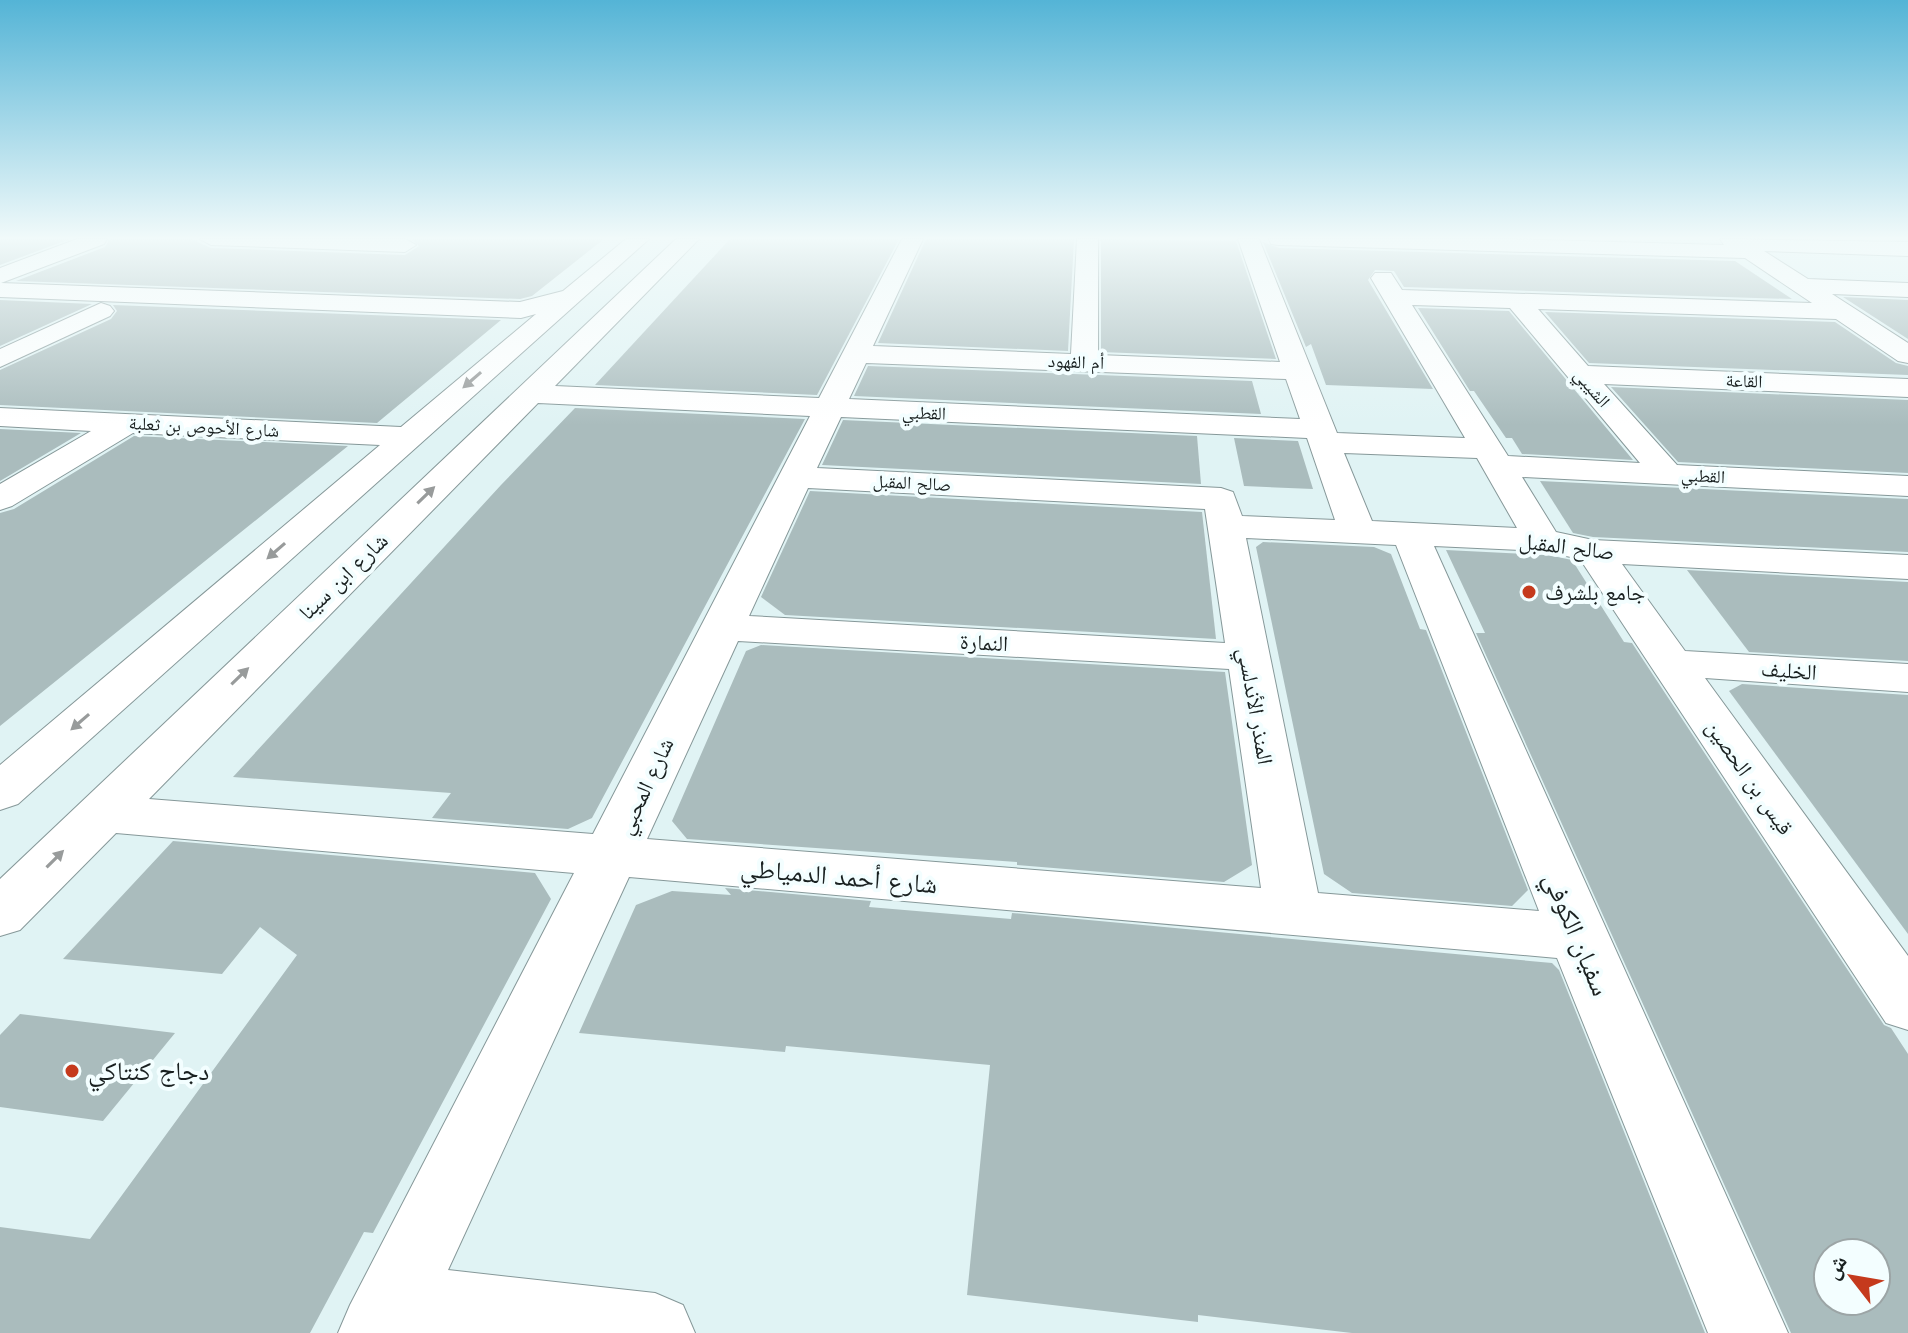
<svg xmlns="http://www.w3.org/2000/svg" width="1908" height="1333" viewBox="0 0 1908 1333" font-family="Jost,'Noto Naskh Arabic',sans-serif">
  <rect width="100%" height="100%" fill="#e0f3f4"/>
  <g fill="#aabcbd" fill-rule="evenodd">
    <polygon points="0,239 70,239 0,265"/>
    <polygon points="110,239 191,239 211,248 405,255 419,246 411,239 604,239 532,296 520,299 16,281 105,247"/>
    <polygon points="730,239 899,239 817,395 595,385"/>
    <polygon points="926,239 1074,239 1068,351 878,343"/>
    <polygon points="1101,239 1236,241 1276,359 1101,352"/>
    <polygon points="1263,242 1279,248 1735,261 1792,299 1404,287 1394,271 1375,270 1368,280 1433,389 1326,385 1311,344 1306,347"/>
    <polygon points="1843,297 1908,300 1908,339"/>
    <polygon points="0,300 92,304 0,346"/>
    <polygon points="113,305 501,320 377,423 0,405 0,370 111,319 117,311"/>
    <polygon points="1418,308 1509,311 1633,460 1522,454 1512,438 1506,438 1474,391 1470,391"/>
    <polygon points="1545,312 1835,322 1896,363 1908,366 1908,375 1589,363"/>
    <polygon points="868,366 1252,381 1261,414 854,396"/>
    <polygon points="1611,387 1908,400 1908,473 1678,462"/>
    <polygon points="575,408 805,419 592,818 568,829 432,818 451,793 233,777 501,485"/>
    <polygon points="843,420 1197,436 1201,484 822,465"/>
    <polygon points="0,429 81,433 0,481"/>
    <polygon points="134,436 348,446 0,726 0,513 14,509"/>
    <polygon points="1234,438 1298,441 1313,489 1244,486"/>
    <polygon points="1540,481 1908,499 1908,552 1593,537 1573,533"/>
    <polygon points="810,491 1202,512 1216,639 785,615 761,597"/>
    <polygon points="1263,542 1374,547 1391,554 1420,629 1426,630 1528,890 1512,906 1352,893 1324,874 1256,547"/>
    <path d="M1446,550L1548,555L1572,560L1624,642L1632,643L1884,1025L1891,1028L1908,1054V1333H1791L1476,633H1485ZM1828,1253H1876V1301H1828Z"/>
    <polygon points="1687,570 1908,582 1908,661 1749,652"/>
    <polygon points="761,645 1225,672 1252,865 1224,882 1017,865 1017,862 687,839 672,821 746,651"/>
    <polygon points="1742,684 1908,695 1908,934 1729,691"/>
    <polygon points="173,841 535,873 551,899 373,1233 364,1232 310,1333 0,1333 0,1227 90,1239 297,955 260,927 222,974 63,959"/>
    <polygon points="725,888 871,901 869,907 1011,919 1012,913 1552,963 1559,970 1705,1333 1352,1333 1198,1315 1198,1322 967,1295 990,1065 786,1046 785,1052 579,1033 636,905 672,891 731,895"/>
    <polygon points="20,1014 175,1033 103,1121 0,1107 0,1035"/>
  </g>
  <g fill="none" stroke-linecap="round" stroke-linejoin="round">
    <defs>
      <g id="minor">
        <polygon points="77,239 107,239 104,244 1,283 520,302 563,291 626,239 649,239 18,804 0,810 0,765 380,445 133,433 12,506 0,510 0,484 91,431 0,426 0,408 401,427 536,314 521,318 0,297 0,268"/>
        <polygon points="200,239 405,239 416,245 405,252 211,245"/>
        <path d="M676,239H699L555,386L819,398L902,239H923L873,346L1071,354L1077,239H1098V355L1280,362L1238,239H1259L1337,433L1465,438L1371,278L1375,273H1391L1402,290L1812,303L1745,258L1279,245L1271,244L1269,239H1501L1724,245L1720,239L1908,242V256L1764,251L1808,279L1908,283V297L1832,294L1908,343V363L1898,361L1836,319L1538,309L1588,366L1908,379V397L1604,384L1677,465L1908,476V496L1522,477L1556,532L1593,540L1908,555V579L1622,564L1685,651L1908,664V692L1705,678L1908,956V1030L1886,1023L1580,559L1543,551L1434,546L1788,1333H1708L1557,958L629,877L448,1270L655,1293L683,1305L695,1333H338L350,1305L574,873L116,833L20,930L0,936V879ZM1412,305L1510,308L1640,463L1508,456ZM866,363L1286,379L1300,419L849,399ZM538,403L810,416L593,834L149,799ZM841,417L1307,438L1335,520L1242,516L1233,492L1221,488L817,468ZM1344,453L1477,458L1517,528L1372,521ZM808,488L1205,509L1225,643L749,616ZM1246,538L1396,545L1539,911L1318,893ZM738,641L1229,669L1261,888L647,839Z"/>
        <polygon points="101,303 110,306 114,311 110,316 0,367 0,349"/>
      </g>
    </defs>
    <use href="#minor" stroke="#869899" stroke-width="2"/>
    <use href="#minor" fill="#fff" fill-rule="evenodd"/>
  </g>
  <defs><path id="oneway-solid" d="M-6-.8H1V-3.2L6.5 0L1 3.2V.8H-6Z" transform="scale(2)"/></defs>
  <g fill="#989b9b">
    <use href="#oneway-solid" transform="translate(472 380) rotate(139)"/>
    <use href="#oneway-solid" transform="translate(426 495) rotate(-44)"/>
    <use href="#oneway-solid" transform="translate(276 551) rotate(139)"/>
    <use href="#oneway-solid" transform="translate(240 676) rotate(-44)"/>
    <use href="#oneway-solid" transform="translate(80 722) rotate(139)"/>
    <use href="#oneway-solid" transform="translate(55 859) rotate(-45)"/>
  </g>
  <linearGradient id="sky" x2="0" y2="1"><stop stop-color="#54b4d6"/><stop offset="0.56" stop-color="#f1fafa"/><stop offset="1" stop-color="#f1fafa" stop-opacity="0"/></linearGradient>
  <rect width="1908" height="425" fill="url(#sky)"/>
  <g fill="#c53a1d" stroke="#f3feff" stroke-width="3">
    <circle cx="1529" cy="592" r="8"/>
    <circle cx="72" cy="1071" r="8"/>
  </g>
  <g text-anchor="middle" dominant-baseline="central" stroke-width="8" stroke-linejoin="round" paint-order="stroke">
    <g font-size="18" fill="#192020" stroke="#f3feff">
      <text transform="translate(1076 362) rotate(2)">أم الفهود</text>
      <text transform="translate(1744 381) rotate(2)">القاعة</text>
      <text transform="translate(1592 388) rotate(49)">الشيبي</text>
      <text transform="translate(924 413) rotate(2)">القطبي</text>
      <text transform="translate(204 427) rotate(3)">شارع الأحوص بن ثعلبة</text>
      <text transform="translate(1703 476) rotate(3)">القطبي</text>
      <text transform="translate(912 483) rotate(3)">صالح المقبل</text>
    </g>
    <g font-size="22" fill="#192020" stroke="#f3feff">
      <text transform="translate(1567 546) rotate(7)">صالح المقبل</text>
      <text transform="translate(343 576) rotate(-44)">شارع ابن سينا</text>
      <text transform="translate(984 642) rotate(3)">النمارة</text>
      <text transform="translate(1789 670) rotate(4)">الخليف</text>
      <text transform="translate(1256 706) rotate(80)">المنذر الأندلسي</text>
      <text transform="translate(1750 777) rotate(55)">قيس بن الحصين</text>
      <text transform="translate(645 786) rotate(-65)">شارع المحبي</text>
    </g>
    <g font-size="22" fill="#192020" stroke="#f3feff" text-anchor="start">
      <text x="1545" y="592">جامع بلشرف</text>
    </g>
    <g font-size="26" fill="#192020" stroke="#f3feff">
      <text transform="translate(839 876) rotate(5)">شارع أحمد الدمياطي</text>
      <text transform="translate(1577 934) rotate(67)">سفيان الكوفي</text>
    </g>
    <g font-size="26" fill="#192020" stroke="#f3feff" text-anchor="start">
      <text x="88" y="1071">دجاج كنتاكي</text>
    </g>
  </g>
  <g transform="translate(1852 1277) rotate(301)"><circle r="38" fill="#f3feff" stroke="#9ca5a6" stroke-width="2"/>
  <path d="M0-6L14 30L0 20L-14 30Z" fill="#c53a1d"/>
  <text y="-12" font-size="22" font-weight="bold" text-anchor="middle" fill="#192020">ش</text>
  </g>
</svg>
